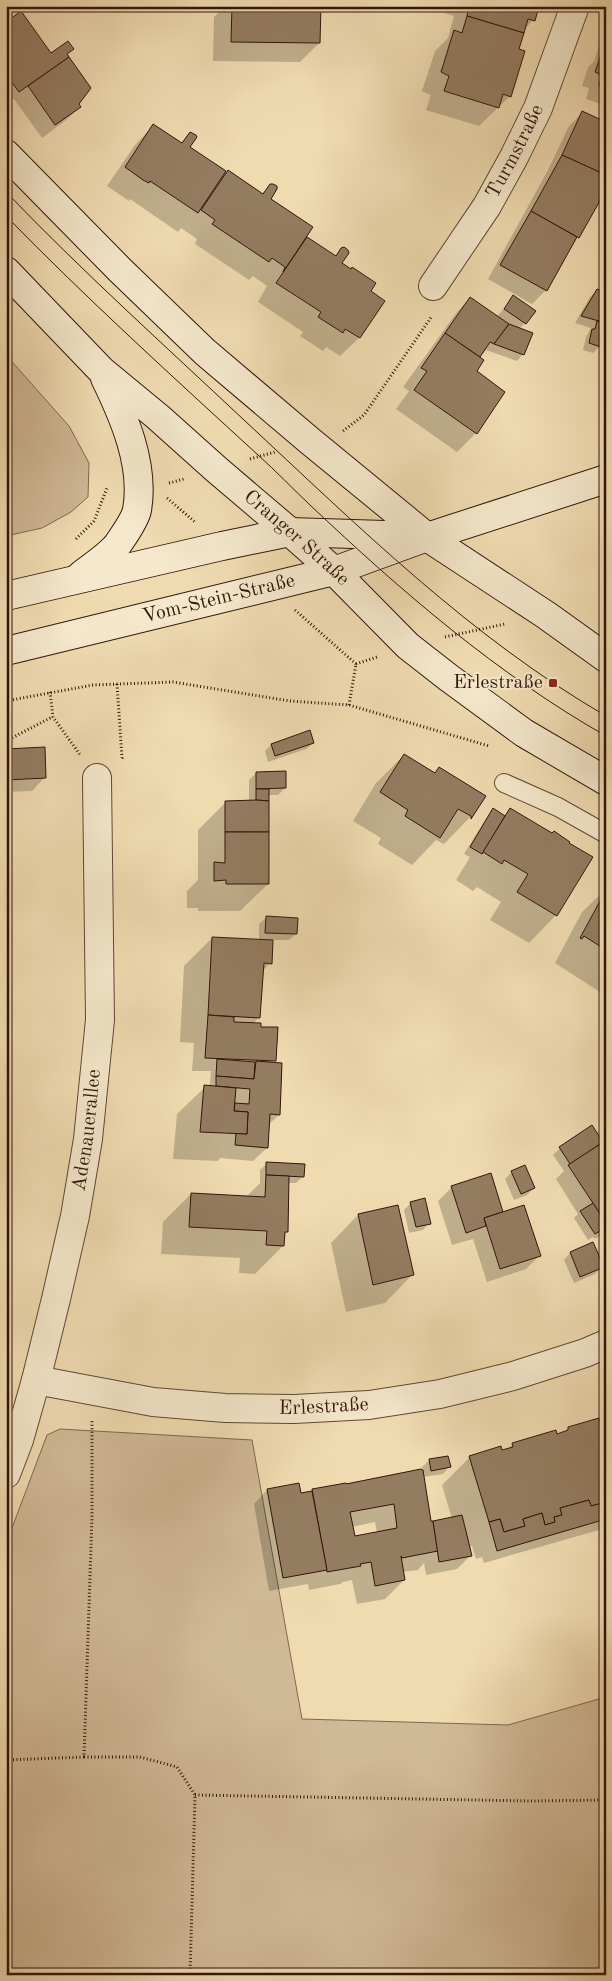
<svg xmlns="http://www.w3.org/2000/svg" width="612" height="1981" viewBox="0 0 612 1981" font-family="'Old Standard TT',serif">
  <rect width="100%" height="100%" fill="#f0dbb1"/>
  <filter id="stains"><feTurbulence type="fractalNoise" baseFrequency=".004" numOctaves="4"/><feColorMatrix values="0 0 0 0 .2 0 0 0 0 .09 0 0 0 0 .02 0 0 0 .5 -.17"/></filter>
  <radialGradient id="worn" r=".72"><stop offset=".6" stop-color="#630" stop-opacity="0"/><stop offset="1" stop-color="#630" stop-opacity=".3"/></radialGradient>
  <g fill="#d0b995" stroke="#806750">
    <polygon points="6,355 69,426 89,463 88,497 71,512 42,528 6,536"/>
    <polygon points="60,1429 252,1440 302,1719 508,1725 606,1697 606,1975 6,1975 6,1544 47,1435"/>
  </g>
  <g fill="#0003" fill-rule="evenodd">
    <polygon points="219,6 319,6 319,43 300,62 213,61 214,17 219,12"/>
    <polygon points="446,6 538,6 533,20 524,30 517,49 510,96 479,126 426,110 431,95 422,91 435,51 448,38 454,16 444,13"/>
    <polygon points="6,13 9,17 6,21"/>
    <polygon points="6,23 51,55 73,49 66,55 90,88 78,104 80,107 66,120 42,138 14,99 6,104"/>
    <polygon points="606,25 606,106 586,99 589,88 582,86 588,67 594,61"/>
    <polygon points="583,112 606,187 546,290 532,304 488,279 548,170 569,126"/>
    <polygon points="153,126 180,144 190,133 189,148 262,194 270,185 269,199 305,237 334,257 342,249 341,264 369,292 383,301 359,338 340,356 326,347 323,351 300,336 303,332 258,302 267,286 253,276 249,280 195,244 197,239 181,228 178,232 130,199 129,201 107,186 135,145"/>
    <polygon points="597,290 604,294 606,291 606,327 600,346 593,353 583,350 586,337 591,328 575,323 590,297"/>
    <polygon points="513,297 525,323 519,329 523,354 517,361 486,350 479,358 475,372 503,393 476,433 457,452 396,409 409,391 403,387 457,312 470,298 497,317"/>
    <polygon points="313,743 306,749 268,762 265,751 271,745"/>
    <polygon points="6,751 45,777 32,791 6,792"/>
    <polygon points="404,755 434,774 439,769 471,816 444,844 436,840 412,865 378,844 381,838 353,821 376,783"/>
    <polygon points="256,773 285,788 278,795 267,795 268,884 240,911 198,911 198,908 187,908 187,891 198,880 198,830 226,802 249,802 249,780"/>
    <polygon points="510,809 552,835 556,915 529,943 490,920 501,902 477,887 473,891 456,880 470,857 464,854 487,817 494,810 504,816"/>
    <polygon points="606,889 606,996 555,963 582,912"/>
    <polygon points="266,918 296,934 289,940 272,940 270,963 262,972 259,1017 253,1024 275,1060 272,1063 279,1115 268,1125 267,1148 253,1161 220,1158 218,1161 173,1159 177,1114 205,1087 210,1084 211,1071 192,1071 194,1043 180,1042 184,966 212,938 259,940 259,924"/>
    <polygon points="602,1142 597,1147 606,1144 606,1232 595,1239 593,1237 588,1240 574,1218 578,1214 556,1179 564,1171 553,1155 560,1148"/>
    <polygon points="267,1163 303,1176 296,1183 288,1183 286,1231 283,1234 283,1246 255,1274 239,1273 240,1258 161,1254 163,1222 191,1194 246,1197 260,1183 260,1170"/>
    <polygon points="512,1172 534,1188 527,1195 514,1200 505,1179"/>
    <polygon points="452,1187 503,1213 539,1256 526,1269 487,1282 473,1239 452,1245 438,1201"/>
    <polygon points="411,1203 429,1223 423,1230 409,1233 404,1210"/>
    <polygon points="358,1215 412,1275 385,1303 346,1312 331,1243"/>
    <polygon points="570,1253 602,1267 595,1274 574,1283 564,1260"/>
    <path d="M568,1428L606,1444V1528L484,1563L482,1557L476,1559L472,1546L468,1547L470,1556L457,1569L426,1575L424,1563L418,1570L402,1572L404,1580L385,1599L357,1604L352,1580L343,1582L340,1584L309,1590L308,1584L269,1591L254,1504L267,1490L298,1485L300,1494L310,1492L313,1490L423,1471L422,1467L429,1460L447,1457L449,1467L443,1474L423,1477L430,1523L452,1519L442,1485L470,1457L501,1451L508,1449L513,1444L557,1435L563,1433ZM375,1522L377,1533L354,1538L352,1527Z"/>
  </g>
  <g fill="#947c61" stroke="#31150a" fill-rule="evenodd">
    <polygon points="232,6 321,6 320,43 231,42"/>
    <polygon points="469,6 539,6 535,21 528,19 524,33 467,16"/>
    <polygon points="21,11 51,53 68,41 74,49 67,54 69,57 19,92 6,74 6,22"/>
    <polygon points="467,16 524,33 519,49 525,51 511,97 503,94 499,108 444,91 449,76 441,72 454,30 462,33"/>
    <polygon points="606,50 606,88 599,86 602,75 595,72 602,52 605,53"/>
    <polygon points="69,57 91,88 79,104 81,107 55,125 28,86"/>
    <polygon points="582,111 606,122 606,175 562,155"/>
    <polygon points="153,124 182,143 190,132 196,135 197,137 190,147 226,171 198,213 150,181 149,183 143,180 125,167"/>
    <polygon points="562,155 606,175 606,190 579,238 531,211"/>
    <polygon points="228,170 263,194 270,184 273,184 277,186 277,189 271,199 313,227 283,272 285,267 272,258 269,262 212,224 215,220 201,210"/>
    <polygon points="531,211 577,237 547,291 500,265"/>
    <polygon points="307,237 336,256 341,248 344,247 348,250 349,253 342,263 351,269 352,267 376,283 371,291 385,301 360,338 345,329 343,333 318,317 321,312 276,283"/>
    <polygon points="597,289 606,293 606,323 581,316"/>
    <polygon points="513,295 536,311 526,324 504,309"/>
    <polygon points="470,297 509,324 494,344 490,342 480,357 445,333"/>
    <polygon points="597,321 606,323 606,331 601,347 589,343 592,329 595,329"/>
    <polygon points="509,324 533,333 524,355 494,344"/>
    <polygon points="445,333 484,360 477,371 505,392 477,434 414,390 427,371 421,368"/>
    <polygon points="310,730 314,743 275,756 271,744"/>
    <polygon points="45,747 46,778 6,780 6,749"/>
    <polygon points="404,754 435,773 439,767 486,796 471,819 471,816 458,809 440,838 405,816 408,810 380,792"/>
    <polygon points="286,771 286,788 256,789 256,772"/>
    <polygon points="256,789 269,789 269,801 256,800"/>
    <polygon points="256,800 269,801 269,832 225,832 225,801"/>
    <polygon points="493,808 505,816 482,854 470,847"/>
    <polygon points="510,808 552,833 554,831 570,842 569,843 593,857 557,916 517,892 528,874 504,860 502,864 483,852"/>
    <polygon points="225,832 269,832 269,884 226,884 226,880 214,881 214,862 225,863"/>
    <polygon points="606,890 606,950 584,936 582,939 580,938"/>
    <polygon points="266,916 298,918 297,934 265,933"/>
    <polygon points="212,937 273,940 272,964 264,963 260,1018 208,1015"/>
    <polygon points="208,1015 234,1017 234,1022 261,1023 261,1027 278,1027 276,1061 205,1058"/>
    <polygon points="217,1059 255,1062 254,1079 216,1076"/>
    <polygon points="256,1061 282,1063 280,1115 270,1114 268,1148 235,1145 236,1133 247,1134 248,1112 234,1111 235,1103 249,1104 250,1089 216,1086 216,1076 254,1079"/>
    <polygon points="204,1085 236,1088 234,1111 248,1112 247,1134 200,1132"/>
    <polygon points="592,1125 603,1142 570,1164 559,1147"/>
    <polygon points="605,1141 606,1142 606,1223 568,1165"/>
    <polygon points="266,1162 305,1164 304,1177 266,1175"/>
    <polygon points="525,1165 535,1188 521,1194 511,1171"/>
    <polygon points="491,1173 503,1212 484,1218 486,1226 466,1233 451,1186"/>
    <polygon points="266,1175 289,1176 288,1232 285,1232 284,1246 266,1245 267,1231 189,1227 191,1193 265,1197"/>
    <polygon points="425,1198 431,1224 416,1227 410,1202"/>
    <polygon points="593,1203 606,1223 606,1227 595,1234 580,1211"/>
    <polygon points="398,1205 414,1275 373,1285 358,1214"/>
    <polygon points="524,1205 541,1256 500,1269 484,1218"/>
    <polygon points="593,1242 604,1267 580,1277 570,1252"/>
    <polygon points="599,1418 606,1439 606,1502 591,1506 589,1500 560,1508 562,1515 554,1517 555,1522 545,1525 542,1513 523,1519 525,1526 504,1532 500,1519 489,1522 469,1456 501,1446 502,1450 513,1447 512,1443 556,1430 557,1434 568,1430 568,1427"/>
    <polygon points="448,1456 451,1467 431,1471 429,1459"/>
    <path d="M421,1469L423,1470L431,1521H433L438,1551L402,1558L401,1556L405,1580L375,1586L371,1562L360,1564L361,1566L327,1572L312,1489L346,1483V1484ZM394,1504L397,1528L355,1536L350,1512Z"/>
    <polygon points="299,1483 301,1493 312,1491 327,1570 283,1578 267,1489"/>
    <polygon points="589,1500 591,1506 606,1502 606,1519 497,1551 489,1522 500,1519 504,1532 525,1526 523,1519 542,1513 545,1525 555,1522 554,1517 562,1515 560,1508"/>
    <polygon points="462,1515 472,1556 439,1562 433,1521"/>
  </g>
  <g fill="none" stroke-linecap="round" stroke-linejoin="round">
    <defs>
      <polyline id="service" points="504,783 558,807 606,834"/>
      <g id="minor">
        <path id="s1" d="M433,286L487,206L514,157L538,108L575,6"/>
        <path id="s2" d="M36,1380L153,1402L225,1408L294,1409L369,1405L440,1394L513,1376L585,1353L606,1344"/>
        <path id="s3" d="M6,1474L19,1440L36,1380L56,1299L75,1216L88,1139L100,1020L97,778"/>
      </g>
      <g id="secondary">
        <polyline points="6,154 120,270 205,352 310,441 427,537 546,615 606,658"/>
        <path id="s4" d="M6,271L101,370L158,417L216,469L290,532L334,571L408,646L449,678L524,733L606,781"/>
        <path d="M80,576C91,567 110,555 118,544C124,535 135,520 137,510C145,465 124,417 105,378"/>
        <polyline points="6,596 222,546 290,532 416,536"/>
        <path id="s5" d="M6,651L334,571L427,537L606,479"/>
      </g>
    </defs>
    <use href="#service" stroke="#614634" stroke-width="20"/>
    <use href="#minor" stroke="#614634" stroke-width="30"/>
    <use href="#secondary" stroke="#31150a" stroke-width="30"/>
    <g stroke="#31150a" stroke-width="3" stroke-dasharray="1 2.5" stroke-linecap="butt">
      <polyline points="343,431 364,415 432,316"/>
      <polyline points="250,459 275,452"/>
      <polyline points="169,483 184,479"/>
      <polyline points="167,498 195,522"/>
      <polyline points="76,539 94,521 107,488"/>
      <polyline points="295,610 356,664"/>
      <polyline points="445,637 505,624"/>
      <polyline points="356,664 377,657"/>
      <polyline points="117,684 122,758 120,760"/>
      <polyline points="50,692 53,717 81,756"/>
      <polyline points="6,701 93,685 173,682 290,701 349,705 489,746"/>
      <polyline points="349,705 356,664"/>
      <polyline points="6,741 52,717"/>
      <polyline points="84,1757 140,1757 177,1767 195,1795 190,1975"/>
      <polyline points="6,1760 84,1757 92,1516 92,1419"/>
      <polyline points="195,1795 531,1801 606,1800"/>
    </g>
    <use href="#service" stroke="#f5e8cc" stroke-width="18"/>
    <use href="#minor" stroke="#f5e8cc" stroke-width="28"/>
    <use href="#secondary" stroke="#f5e8cc" stroke-width="28"/>
    <g stroke="#31150a" stroke-width="1">
      <path d="M6,192C82,271 163,344 244,420C358,526 470,637 606,716"/>
      <path d="M6,216C87,299 173,377 258,455C276,471 293,489 310,505C401,591 497,674 606,736"/>
    </g>
  </g>
  <rect fill="#8f2418" stroke="#f5e8cc" stroke-width="2" x="548" y="678" width="10" height="10" rx="2.5"/>
  <g text-anchor="middle" dominant-baseline="central" stroke-width="4" stroke-linejoin="round" paint-order="stroke">
    <g font-size="20" fill="#31150a" stroke="#f5e8cc">
      <text stroke="none"><textPath href="#s1" startOffset="158">Turmstraße</textPath></text>
      <text stroke="none"><textPath href="#s4" startOffset="395">Cranger Straße</textPath></text>
      <text stroke="none"><textPath href="#s5" startOffset="219">Vom-Stein-Straße</textPath></text>
      <text stroke="none"><textPath href="#s3" startOffset="354">Adenauerallee</textPath></text>
      <text stroke="none"><textPath href="#s2" startOffset="290">Erlestraße</textPath></text>
    </g>
    <g font-size="20" fill="#31150a" stroke="#f5e8cc" text-anchor="end">
      <text x="543" y="683">Erlestraße</text>
    </g>
  </g>
  <rect width="612" height="1981" fill="none" stroke="#f0dbb1" stroke-width="25"/>
  <rect x="8" y="8" width="597" height="1966" fill="none" stroke="#31150a" stroke-width="2.5"/>
  <rect x="12" y="12" width="587" height="1956" fill="none" stroke="#31150a"/>
  <rect width="100%" height="100%" filter="url(#stains)"/>
  <rect width="100%" height="100%" fill="url(#worn)"/>
</svg>
